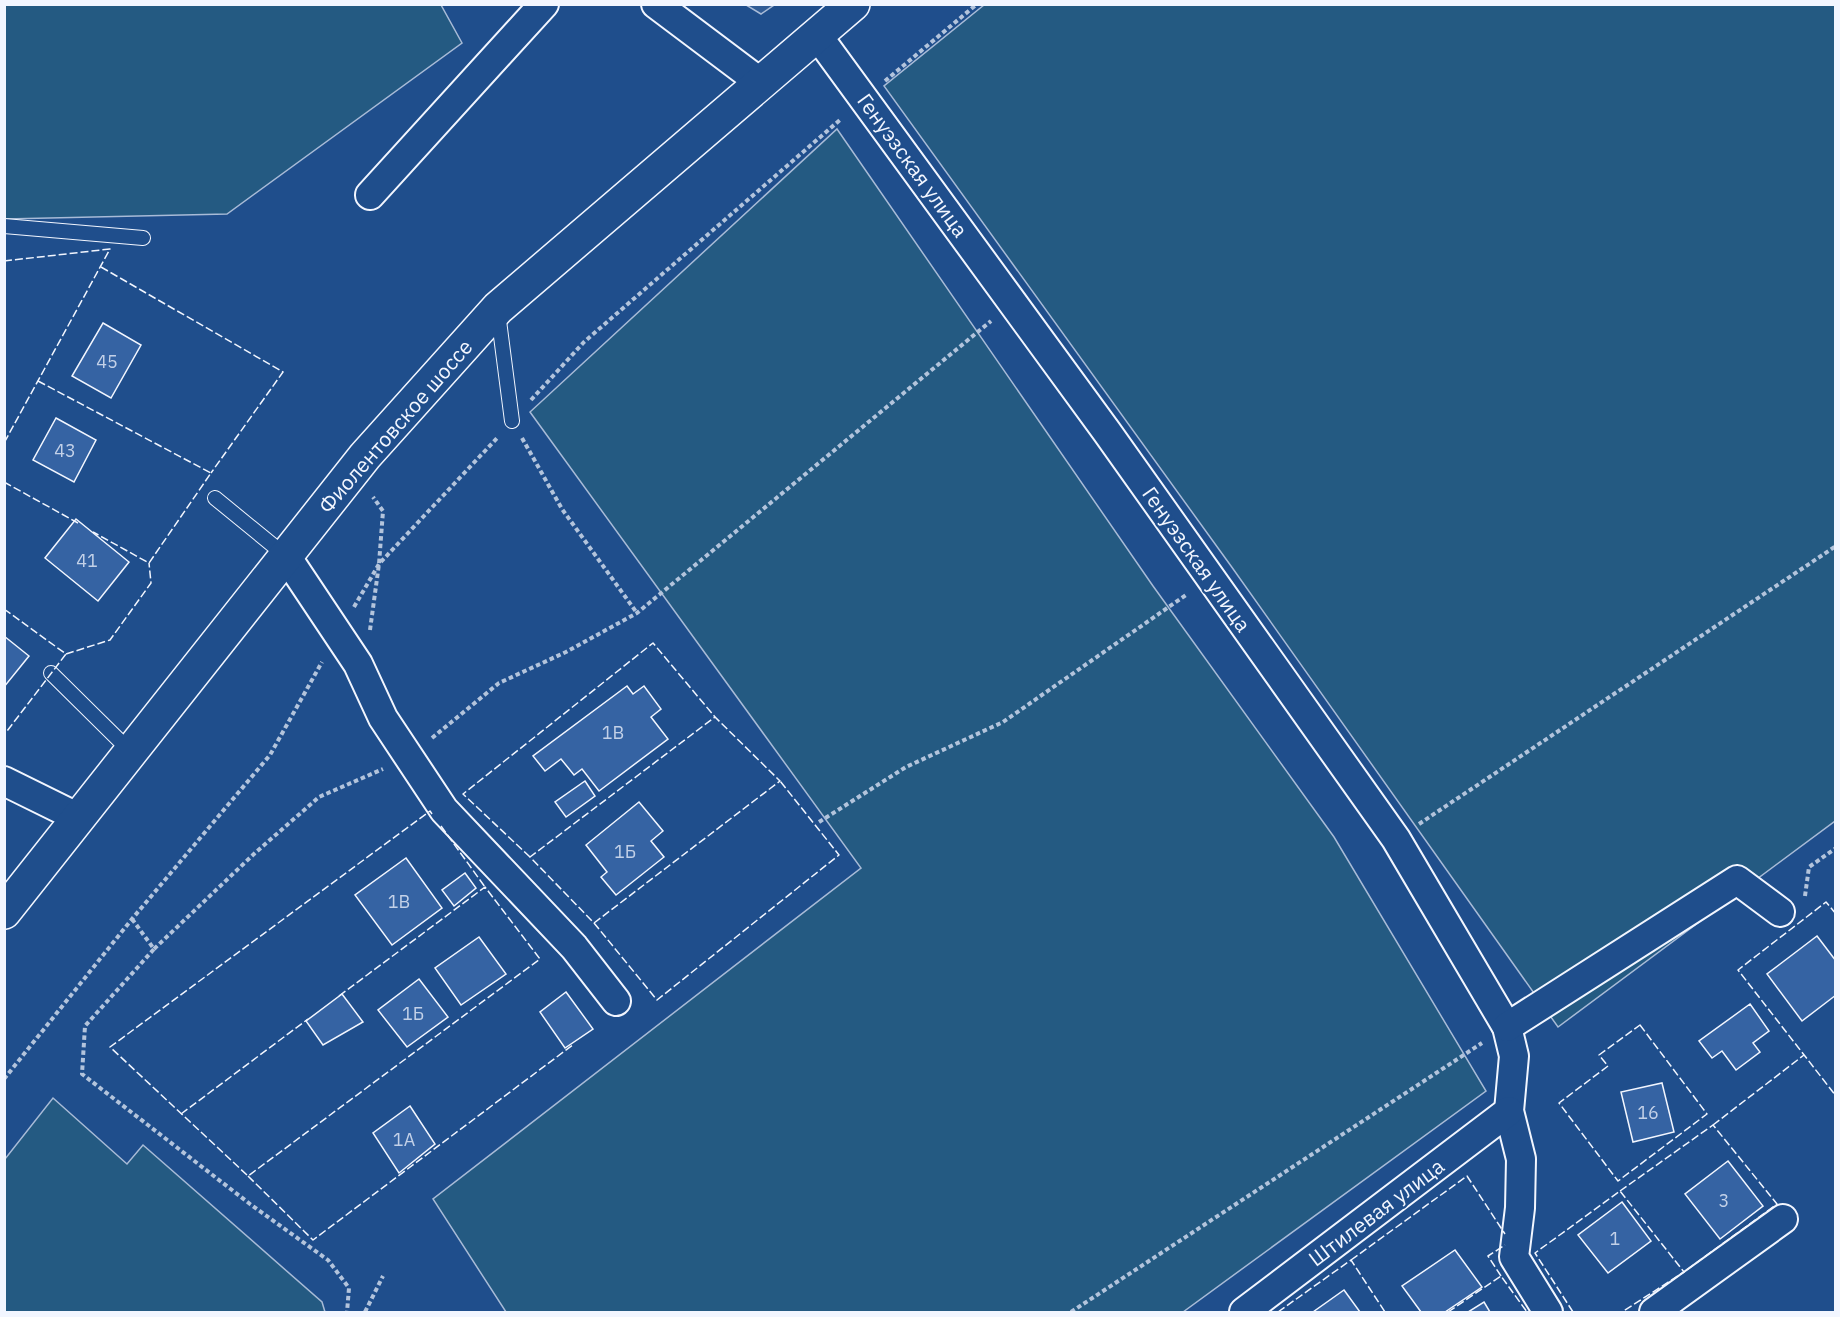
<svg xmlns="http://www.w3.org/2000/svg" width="1840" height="1317" viewBox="0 0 1840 1317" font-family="'IBM Plex Sans',sans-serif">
  <rect width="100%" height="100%" fill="#1f4e8c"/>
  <g fill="#245a82" stroke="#a8bbd7" stroke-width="1.5">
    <polygon points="4,5 441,5 462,43 227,214 5,219"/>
    <polygon points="984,5 1835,5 1835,821 1558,1027 1231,566 884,86"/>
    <polygon points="837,129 1153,586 1334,837 1486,1091 1183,1312 506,1312 433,1199 861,868 530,412"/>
    <polygon points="53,1098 127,1164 143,1145 322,1302 325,1312 5,1312 5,1159"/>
  </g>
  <polygon fill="#305b95" stroke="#a8bbd7" stroke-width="1.5" points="746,5 774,4 774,5 761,14"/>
  <g fill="#3563a3" stroke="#f2f6ff" stroke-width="1.5">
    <polygon points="103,323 141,345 111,398 72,376"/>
    <polygon points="56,418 96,440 74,482 33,460"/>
    <polygon points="76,519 129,562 98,601 45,558"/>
    <polygon points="4,636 29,656 4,687"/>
    <polygon points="627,686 633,694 644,686 661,709 651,717 668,739 599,791 582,769 574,775 561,759 545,771 533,756"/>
    <polygon points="585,781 595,796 566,817 555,802"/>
    <polygon points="639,802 663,831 651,841 664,857 616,895 601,877 607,872 586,845"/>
    <polygon points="406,858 442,908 392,945 355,895"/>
    <polygon points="465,873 476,888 454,906 442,890"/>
    <polygon points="1817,936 1836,961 1836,995 1802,1021 1767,974"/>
    <polygon points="479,937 506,974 461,1005 435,968"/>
    <polygon points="419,979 448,1017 407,1047 378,1010"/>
    <polygon points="566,992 593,1029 565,1048 540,1012"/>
    <polygon points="342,994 363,1022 323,1045 306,1021"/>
    <polygon points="1750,1004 1769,1031 1753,1043 1760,1052 1736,1070 1722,1051 1712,1058 1699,1041"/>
    <polygon points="1662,1083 1674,1132 1633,1142 1621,1092"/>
    <polygon points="410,1106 435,1144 399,1173 373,1133"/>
    <polygon points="1728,1161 1763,1206 1720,1239 1685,1194"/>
    <polygon points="1622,1202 1651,1241 1608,1273 1578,1235"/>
    <polygon points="1455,1250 1482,1287 1445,1312 1421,1312 1402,1286"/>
    <polygon points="1344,1290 1360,1312 1313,1312"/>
    <polygon points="1484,1302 1490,1312 1468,1312"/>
  </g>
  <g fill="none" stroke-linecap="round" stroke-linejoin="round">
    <defs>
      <g id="service">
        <polyline points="4,226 143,238"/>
        <polyline points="498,313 512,421"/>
        <polyline points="215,498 286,556"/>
        <polyline points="51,673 131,752"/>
      </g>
      <g id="minor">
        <polyline points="656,4 761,83"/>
        <polyline points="817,35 1107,432 1396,839 1507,1027 1514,1056 1509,1111 1521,1159 1520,1208 1514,1257 1548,1312"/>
        <polyline points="370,195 544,4"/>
        <polyline points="286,556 358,664 383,718 444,810 574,947 616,1001"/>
        <polyline points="4,781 79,818"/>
        <polyline points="1507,1027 1737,880 1780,912"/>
        <polyline points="1244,1312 1509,1111"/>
        <polyline points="1654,1312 1783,1219"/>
      </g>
      <polyline id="secondary" points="4,912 365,456 498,308 853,4"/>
    </defs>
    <use href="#service" stroke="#f2f6ff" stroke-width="16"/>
    <use href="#minor" stroke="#f2f6ff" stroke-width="32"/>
    <use href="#secondary" stroke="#f2f6ff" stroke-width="36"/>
    <g stroke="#b3c4dc" stroke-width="4" stroke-dasharray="4.5 3" stroke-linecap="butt">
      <polyline points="885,81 977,4"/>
      <polyline points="531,400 584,342 841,119"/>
      <polyline points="522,438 562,509 637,613"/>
      <polyline points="354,607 379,564 498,437"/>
      <polyline points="370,630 379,564 383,511 373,497"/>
      <polyline points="432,738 499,683 566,652 637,613 991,321"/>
      <polyline points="819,822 906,767 1003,722 1186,595"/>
      <polyline points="1419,824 1836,546"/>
      <polyline points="1805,896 1809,867 1836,848"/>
      <polyline points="132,919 154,949 85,1026 82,1074 250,1204 328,1260 349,1288 347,1312"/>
      <polyline points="154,949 255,853 319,797 383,769"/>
      <polyline points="4,1079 132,919 270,755 322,662"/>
      <polyline points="365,1312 383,1276"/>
      <polyline points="1071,1312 1482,1043"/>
    </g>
    <use href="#service" stroke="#1f4e8c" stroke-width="14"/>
    <use href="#minor" stroke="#1f4e8c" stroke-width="28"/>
    <use href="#secondary" stroke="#1f4e8c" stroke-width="33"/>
    <g stroke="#f2f6ff" stroke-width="1.5" stroke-dasharray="8 3" stroke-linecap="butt">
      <polyline points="4,261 110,249 4,443"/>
      <polyline points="101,267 283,372 211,473"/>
      <polyline points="38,381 211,473 149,563 93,532"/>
      <polyline points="4,482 78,523"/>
      <polyline points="4,609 66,654 4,735"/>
      <polyline points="66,654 110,640 151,583 149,563"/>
      <polyline points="441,826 485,887"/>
      <polyline points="530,857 463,794 653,643 715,717"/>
      <polyline points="1836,914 1826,902 1738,970 1836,1096"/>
      <polyline points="594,923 780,781 715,717 530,857 594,923 657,1000 839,855 780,781"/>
      <polyline points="339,996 485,887 540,959 248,1176 110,1047 430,811 432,814"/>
      <polygon points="1640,1025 1707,1114 1618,1181 1559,1103 1608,1066 1599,1055"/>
      <polyline points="181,1114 308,1019"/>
      <polyline points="1713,1125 1804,1055"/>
      <polyline points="248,1176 313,1240 574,1044"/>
      <polyline points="1620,1191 1713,1125 1777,1204 1684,1272"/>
      <polyline points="1351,1260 1467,1176 1505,1234"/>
      <polyline points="1501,1276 1488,1256 1505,1245"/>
      <polyline points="1278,1312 1351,1260 1385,1312"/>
      <polyline points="1448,1312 1501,1276 1527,1312"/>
      <polyline points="1573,1312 1535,1253 1620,1191 1684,1272 1622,1312"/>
    </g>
  </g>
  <g text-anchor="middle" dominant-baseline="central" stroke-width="4.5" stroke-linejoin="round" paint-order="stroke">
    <g font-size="18" fill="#c3d1e8">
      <text x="107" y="361">45</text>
      <text x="65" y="450">43</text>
      <text x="87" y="560">41</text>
      <text x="613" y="732">1В</text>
      <text x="625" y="851">1Б</text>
      <text x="399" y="901">1В</text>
      <text x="413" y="1013">1Б</text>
      <text x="1648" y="1112">16</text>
      <text x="404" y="1139">1А</text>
      <text x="1724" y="1200">3</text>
      <text x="1615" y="1238">1</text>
    </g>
    <g font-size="21" fill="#f2f6ff" stroke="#1f4e8c">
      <text transform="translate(913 165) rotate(54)">Генуэзская улица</text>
      <text transform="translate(395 426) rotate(-49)">Фиолентовское шоссе</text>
      <text transform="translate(1197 559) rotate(55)">Генуэзская улица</text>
      <text transform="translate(1376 1212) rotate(-37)">Штилевая улица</text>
    </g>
  </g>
  <rect width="1840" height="1317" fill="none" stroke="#f2f6ff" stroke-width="12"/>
</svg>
